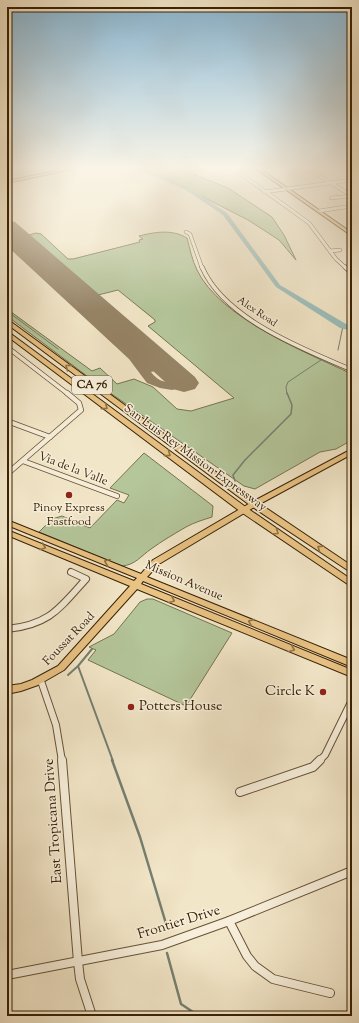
<svg xmlns="http://www.w3.org/2000/svg" width="359" height="1023" viewBox="0 0 359 1023" font-family="'Sorts Mill Goudy',serif">
  <rect width="100%" height="100%" fill="#f2e6c8"/>
  <filter id="stains"><feTurbulence type="fractalNoise" baseFrequency=".005" numOctaves="4"/><feColorMatrix values="0 0 0 0 .2 0 0 0 0 .09 0 0 0 0 .02 0 0 0 .5 -.17"/></filter>
  <radialGradient id="worn" r=".72"><stop offset=".6" stop-color="#630" stop-opacity="0"/><stop offset="1" stop-color="#630" stop-opacity=".3"/></radialGradient>
  <g fill="#b4c69a" stroke="#767450">
    <polygon points="7,168 75,168 7,182"/>
    <polygon points="134,168 178,168 228,188 272,217 284,235 296,260 279,240 248,220 170,180"/>
    <path d="M36,233L41,234L68,259H73L140,242L139,240L143,239L139,236C155,232 172,229 187,238C190,249 192,260 197,270C220,318 305,352 352,374V440L336,449L320,452L255,489L244,486L103,388L7,316V309L92,371L100,368L117,384L134,379L153,387L177,409L191,411L234,398L148,326L155,322V320L118,290L98,295L29,235Z"/>
    <path d="M144,453L213,506L212,517C203,520 195,522 186,527C174,534 162,541 151,549C141,556 135,565 122,566L39,532L52,519L62,516L90,528L117,500L124,503L129,495L110,488Z"/>
    <polygon points="147,599 153,599 232,633 186,706 88,660 96,650 89,647 114,634 140,602"/>
  </g>
  <g fill="none" stroke-linecap="round" stroke-linejoin="round">
    <g stroke="#747f72" stroke-width="1">
      <polyline points="7,311 58,349"/>
      <polyline points="338,350 343,326"/>
      <polyline points="287,394 286,387 288,382 321,360"/>
    </g>
    <polyline stroke="#747f72" stroke-width="1.5" points="235,481 233,475 245,460 291,414 292,405 287,393"/>
    <g stroke="#747f72" stroke-width="2">
      <polyline points="78,666 113,761"/>
      <polyline points="68,675 78,666 92,649"/>
    </g>
    <g stroke="#747f72" stroke-width="2.5">
      <polyline points="112,760 140,837 167,927"/>
      <polyline points="167,953 181,1004 199,1016"/>
    </g>
    <polygon fill="#9cbeba" fill-rule="evenodd" points="129,168 136,168 161,175 190,188 227,213 280,285 346,324 352,327 352,331 340,328 276,287 223,215 186,190 157,177"/>
    <g fill="#968466" fill-rule="evenodd">
      <polygon points="7,227 14,229 16,231 11,234 7,233"/>
      <path d="M7,238L10,239L104,325L114,322L125,325L127,327L125,329L121,330L114,329L111,330L141,359L150,365L164,361L168,362L170,365L168,368L151,372C165,390 174,377 188,380L190,383L188,386L172,390L160,388L147,383L129,359L7,246Z"/>
    </g>
    <polygon fill="#968466" fill-rule="evenodd" points="7,220 15,222 195,377 199,383 195,389 184,392 173,389 7,239"/>
    <defs>
      <g id="minor-far4">
        <polyline points="233,168 309,223 336,259 346,268"/>
        <polyline points="307,168 352,196"/>
        <polyline points="214,170 233,168"/>
        <polyline points="290,171 309,169"/>
        <polyline points="264,192 352,180"/>
        <polyline points="331,198 352,196"/>
        <polyline points="319,211 352,206"/>
        <polyline points="186,232 190,234 202,268"/>
        <polyline points="330,251 340,250"/>
      </g>
      <g id="minor-far3">
        <path d="M202,267C224,319 303,349 352,370"/>
        <polyline points="345,267 352,273"/>
        <polyline points="7,347 68,394"/>
      </g>
      <g id="minor-far2">
        <polyline points="7,421 50,437"/>
        <polyline points="23,461 117,496"/>
        <polyline points="7,474 81,410 79,403 67,393"/>
      </g>
      <g id="minor-far1">
        <path d="M7,629C49,625 59,609 86,579L71,572"/>
        <polyline points="41,681 56,725 62,761"/>
        <polyline points="319,761 325,755 352,700"/>
      </g>
      <g id="minor">
        <polyline points="62,760 78,962 80,979 92,1016"/>
        <polyline points="240,792 313,767 320,760"/>
        <polyline points="229,921 247,956 255,966 273,979 330,993"/>
        <polyline points="7,975 162,945 229,921 352,871"/>
      </g>
      <g id="major">
        <polygon points="71,168 77,168 7,183 7,181"/>
        <polygon points="255,168 259,168 352,233 352,236"/>
        <polygon points="352,449 352,454 256,506 159,564 147,577 352,660 352,667 143,581 141,584 352,670 352,677 137,589 64,670 38,685 21,691 7,694 7,686 21,684 32,680 58,666 130,586 7,535 7,530 134,581 137,578 7,525 7,520 141,574 153,560 252,502"/>
      </g>
      <g id="highway">
        <polygon points="7,319 257,502 352,566 352,573 251,506 7,324"/>
        <polygon points="7,331 247,508 352,580 352,587 241,512 7,336"/>
      </g>
    </defs>
    <use href="#minor-far4" stroke="#675236" stroke-width="4"/>
    <use href="#minor-far3" stroke="#675236" stroke-width="5"/>
    <use href="#minor-far2" stroke="#675236" stroke-width="6"/>
    <use href="#minor-far1" stroke="#675236" stroke-width="8"/>
    <use href="#minor" stroke="#675236" stroke-width="10"/>
    <use href="#major" stroke="#392105" stroke-width="2"/>
    <use href="#highway" stroke="#392105" stroke-width="2"/>
    <use href="#minor-far4" stroke="#f7efdb" stroke-width="3"/>
    <use href="#minor-far3" stroke="#f7efdb" stroke-width="3.5"/>
    <use href="#minor-far2" stroke="#f7efdb" stroke-width="4.5"/>
    <use href="#minor-far1" stroke="#f7efdb" stroke-width="6"/>
    <use href="#minor" stroke="#f7efdb" stroke-width="8"/>
    <use href="#major" fill="#e9c384" fill-rule="evenodd"/>
    <use href="#highway" fill="#e9c384" fill-rule="evenodd"/>
  </g>
  <defs><path id="oneway-chevron" d="M-2-3.5L2.5 0L-2 3.5" fill="none" stroke-width="1.6" stroke-linecap="round" stroke-linejoin="round"/></defs>
  <g stroke="#917244">
    <use href="#oneway-chevron" transform="translate(68 367) rotate(-143)"/>
    <use href="#oneway-chevron" transform="translate(105 407) rotate(37)"/>
    <use href="#oneway-chevron" transform="translate(168 454) rotate(36)"/>
    <use href="#oneway-chevron" transform="translate(276 532) rotate(35)"/>
    <use href="#oneway-chevron" transform="translate(43 547) rotate(22)"/>
    <use href="#oneway-chevron" transform="translate(320 548) rotate(-146)"/>
    <use href="#oneway-chevron" transform="translate(107 562) rotate(-158)"/>
    <use href="#oneway-chevron" transform="translate(172 600) rotate(23)"/>
    <use href="#oneway-chevron" transform="translate(251 622) rotate(-157)"/>
    <use href="#oneway-chevron" transform="translate(292 649) rotate(22)"/>
  </g>
  <linearGradient id="sky" x2="0" y2="1"><stop stop-color="#89b8d6"/><stop offset="0.54" stop-color="#f9f4e6"/><stop offset="1" stop-color="#f9f4e6" stop-opacity="0"/></linearGradient>
  <rect width="359" height="311" fill="url(#sky)"/>
  <g fill="#8f2418" stroke="#f7efdb" stroke-width="1.5">
    <circle cx="69" cy="495" r="4"/>
    <circle cx="323" cy="692" r="4"/>
    <circle cx="131" cy="707" r="4"/>
  </g>
  <g text-anchor="middle" dominant-baseline="central" stroke-width="3" stroke-linejoin="round" paint-order="stroke">
    <g font-size="10" fill="#392105" stroke="#f7efdb">
      <text transform="translate(257 312) rotate(34)">Alex Road</text>
    </g>
    <rect fill="#f7efdb" stroke="#725f45" stroke-width="1" x="72" y="376" width="40" height="18" rx="3"/>
    <g font-size="11" font-weight="bold" fill="#392105">
      <text x="92" y="385">CA 76</text>
    </g>
    <g font-size="12" fill="#392105" stroke="#f7efdb">
      <text transform="translate(195 458) rotate(36)">San Luis Rey Mission Expressway</text>
      <text transform="translate(73 469) rotate(21)">Via de la Valle</text>
      <text transform="translate(184 581) rotate(23)">Mission Avenue</text>
      <text transform="translate(69 639) rotate(-46)">Foussat Road</text>
    </g>
    <g font-size="12" fill="#392105" stroke="#f7efdb">
      <text x="69" y="508">Pinoy Express<tspan x="69" dy="14">Fastfood</tspan></text>
    </g>
    <g font-size="14" fill="#392105" stroke="#f7efdb" text-anchor="end">
      <text x="315" y="692">Circle K</text>
      <text x="139" y="707" text-anchor="start">Potters House</text>
    </g>
    <g font-size="14" fill="#392105" stroke="#f7efdb">
      <text transform="translate(54 821) rotate(-94)">East Tropicana Drive</text>
      <text transform="translate(179 923) rotate(-17)">Frontier Drive</text>
    </g>
  </g>
  <rect width="359" height="1023" fill="none" stroke="#f2e6c8" stroke-width="24"/>
  <rect x="8" y="8" width="343" height="1007" fill="none" stroke="#392105" stroke-width="2"/>
  <rect x="12" y="12" width="335" height="999" fill="none" stroke="#392105"/>
  <rect width="100%" height="100%" filter="url(#stains)"/>
  <rect width="100%" height="100%" fill="url(#worn)"/>
</svg>
